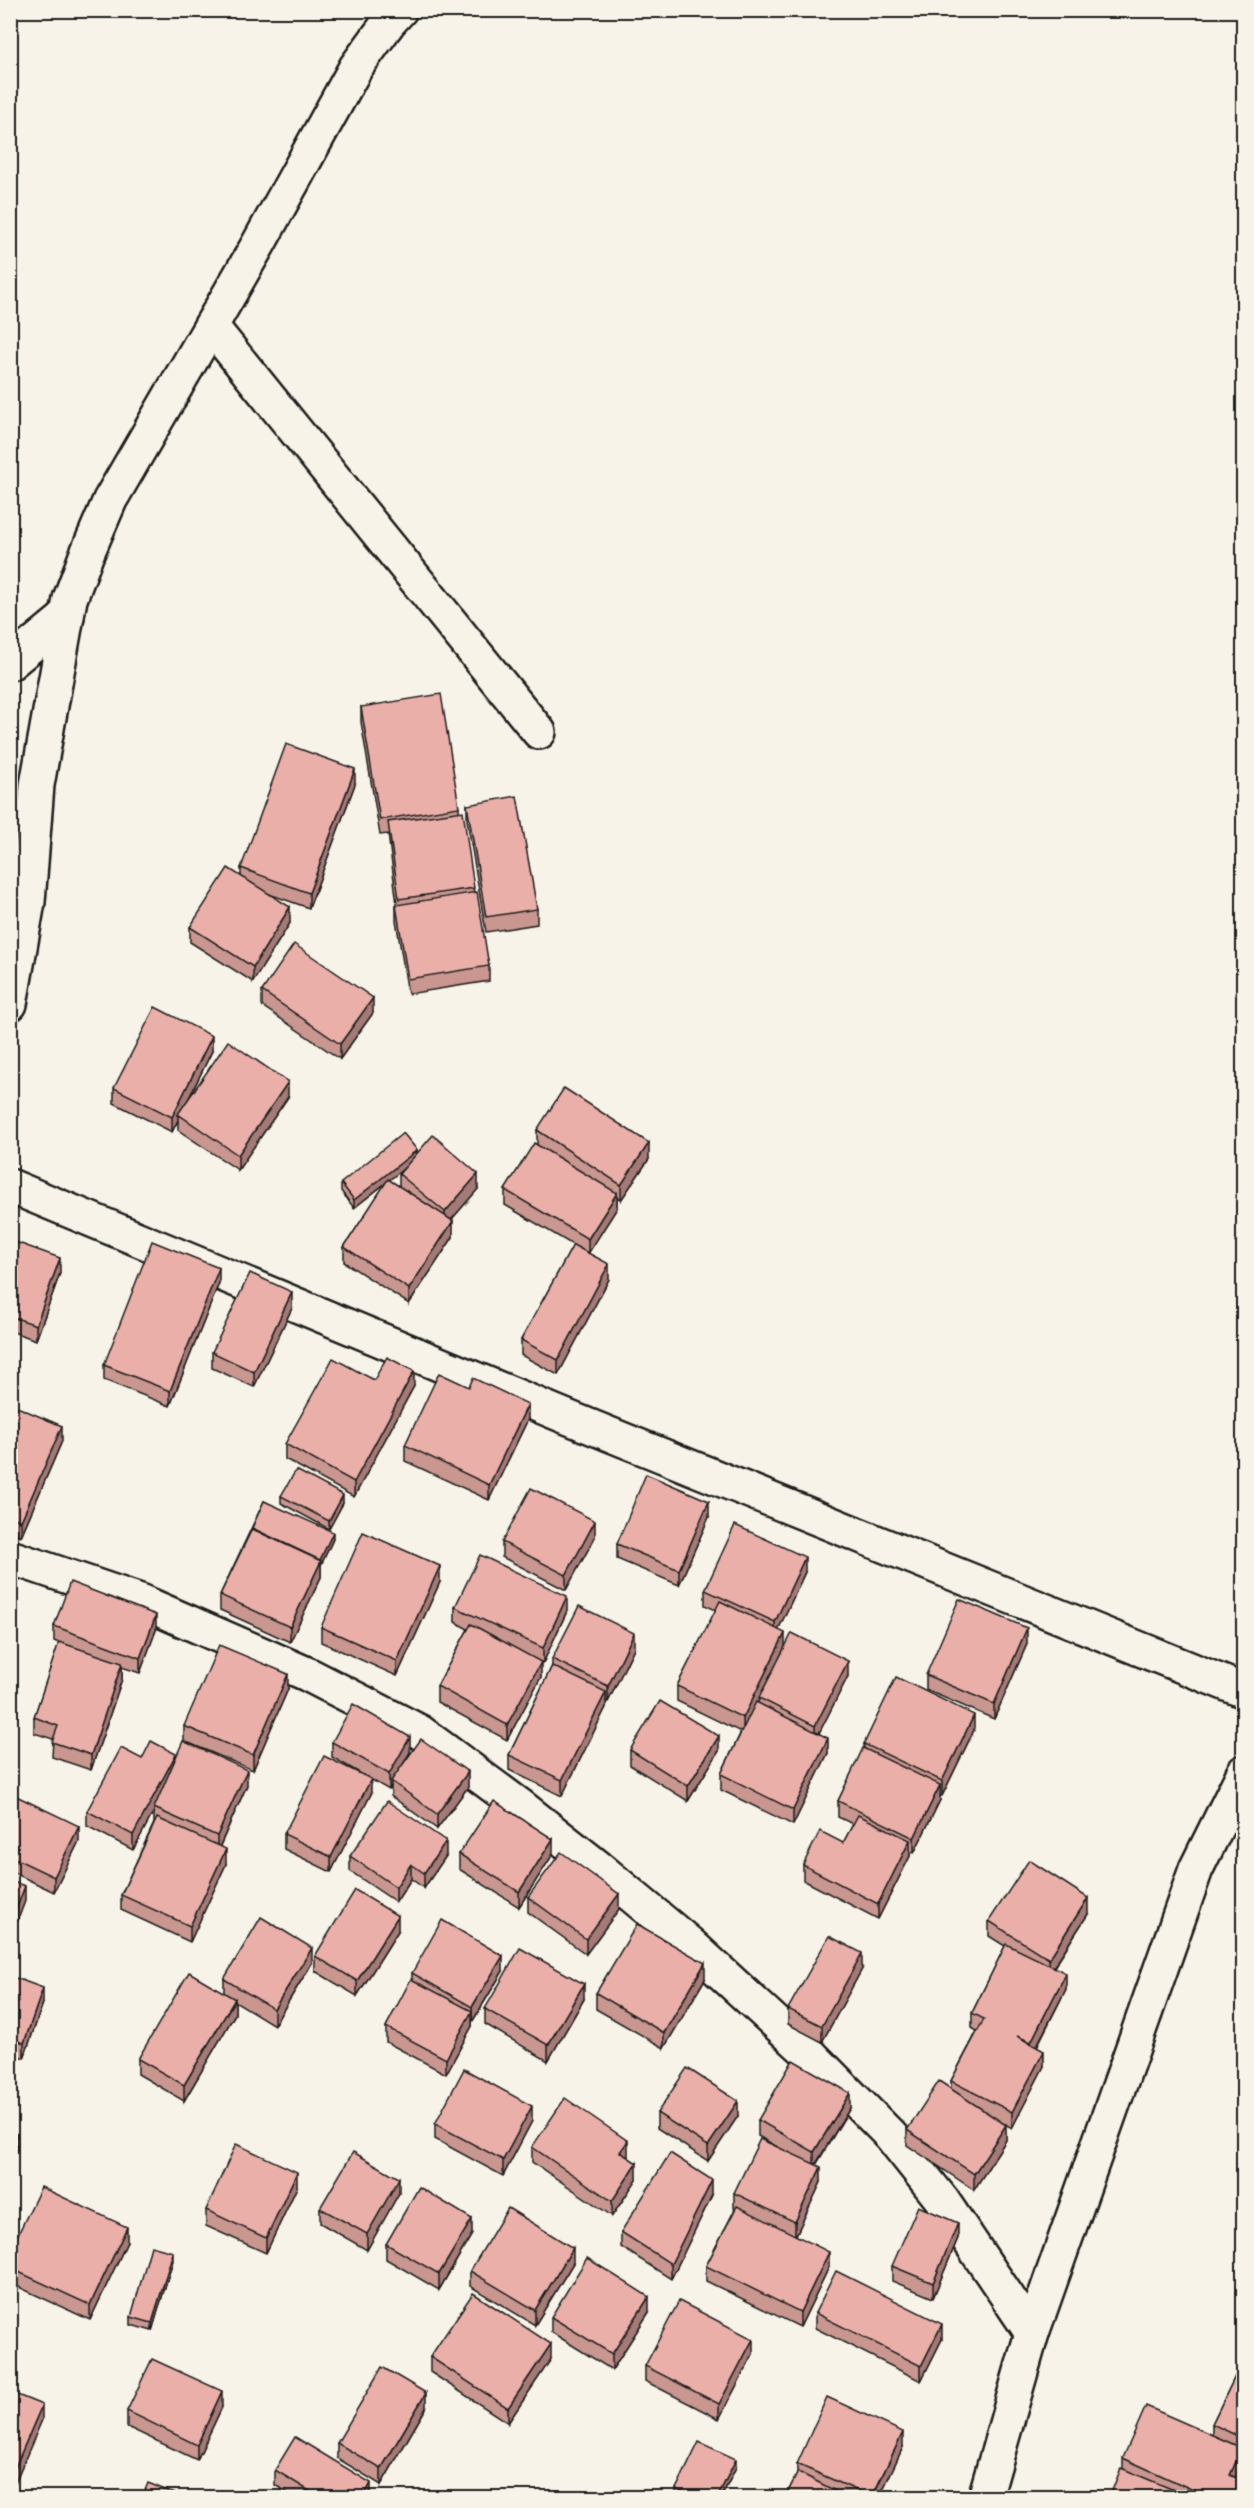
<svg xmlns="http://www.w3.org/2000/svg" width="1254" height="2508" viewBox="0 0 1254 2508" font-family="'Shantell Sans',sans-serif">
  <rect width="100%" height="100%" fill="#f7f3e8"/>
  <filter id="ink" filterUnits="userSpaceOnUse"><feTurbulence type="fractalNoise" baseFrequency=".0167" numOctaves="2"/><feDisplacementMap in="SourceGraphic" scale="12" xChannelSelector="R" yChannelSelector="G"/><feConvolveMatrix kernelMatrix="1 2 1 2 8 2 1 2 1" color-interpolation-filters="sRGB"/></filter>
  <g filter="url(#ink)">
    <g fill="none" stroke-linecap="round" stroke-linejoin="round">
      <defs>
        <g id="street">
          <polyline points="211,326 539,732"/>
          <polyline points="10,663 67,616"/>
          <polyline points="10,1004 28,902 37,785 70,599 86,556 110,500 259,243 356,67 389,22 400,10"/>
          <polyline points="10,1186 562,1415 1244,1691"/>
          <polyline points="10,1557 140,1601 307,1674 420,1732 519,1805 599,1868 690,1944 812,2056 891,2136 942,2200 1032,2333"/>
          <polyline points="985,2498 1032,2333 1196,1869 1244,1772"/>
        </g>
      </defs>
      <use href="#street" stroke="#1c1c1c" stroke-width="38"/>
      <use href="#street" stroke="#f7f3e8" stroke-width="33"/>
    </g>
    <g fill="#c99690" stroke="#1c1c1c" stroke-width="1.5" fill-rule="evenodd">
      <polygon points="361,707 459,807 459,811 474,892 489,966 489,981 408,994 396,920 396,905 397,904 388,834 380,835 361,722"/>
      <polygon points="355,784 309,908 269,894 290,923 253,982 190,942 190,927 241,876 241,868"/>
      <polygon points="467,805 537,909 537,924 486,932 467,820"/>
      <polygon points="262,991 373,1013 340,1059 262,1006"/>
      <polygon points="212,1051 188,1100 288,1097 238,1170 178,1130 178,1120 172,1132 114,1103 114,1088"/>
      <polygon points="537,1130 649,1159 621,1200 617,1197 617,1208 588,1253 609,1279 558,1375 521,1355 521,1340 573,1245 505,1205 505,1190 537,1145"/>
      <path d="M417,1153L478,1189L451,1220L453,1237L409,1304L344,1262V1247L386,1183L354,1208L341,1191V1183ZM405,1167L399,1174V1187L389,1180Z"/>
      <polygon points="10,1240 60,1273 36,1340 10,1331"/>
      <polygon points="219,1283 170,1406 104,1380 104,1365"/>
      <polygon points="292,1308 254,1387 212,1368 212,1352"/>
      <polygon points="374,1380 414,1386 354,1497 285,1459 285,1444"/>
      <polygon points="10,1404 62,1441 21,1536 10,1531"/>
      <polygon points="528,1419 489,1500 405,1461 405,1445"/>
      <polygon points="281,1496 343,1503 329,1529 281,1503"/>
      <polygon points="264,1501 333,1539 321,1565 321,1577 290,1642 220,1610 220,1595"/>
      <polygon points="709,1517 679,1585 617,1559 617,1544"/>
      <polygon points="595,1537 566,1590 502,1557 502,1542"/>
      <polygon points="805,1572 778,1630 785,1646 848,1676 819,1733 828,1753 793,1825 721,1790 721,1774 741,1732 677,1701 677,1686 716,1610 705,1605 705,1590"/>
      <polygon points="440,1582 397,1676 321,1642 321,1627"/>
      <polygon points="455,1607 567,1611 543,1663 536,1660 541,1677 507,1740 437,1702 437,1686 468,1629 455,1622"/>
      <polygon points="54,1626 156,1630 140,1673 122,1667 122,1679 91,1770 52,1757 53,1739 34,1733 34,1717 59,1643 54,1641"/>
      <polygon points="1027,1644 994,1719 926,1690 926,1675"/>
      <polygon points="634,1648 608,1702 606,1701 606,1707 562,1796 509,1770 509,1755 552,1666 552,1659"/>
      <polygon points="288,1689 253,1770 184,1741 184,1726"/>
      <polygon points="974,1730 942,1796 940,1796 940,1800 914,1853 910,1851 910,1856 878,1919 803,1880 803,1865 843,1843 853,1824 838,1817 838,1801 864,1749 864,1744"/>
      <polygon points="332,1742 410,1752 407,1757 468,1787 437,1829 391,1796 391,1786 389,1790 332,1757"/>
      <polygon points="630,1750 719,1751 688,1801 630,1765"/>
      <polygon points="176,1758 247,1785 220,1846 226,1864 190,1942 121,1910 121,1895 154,1823 154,1811 133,1850 87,1826 87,1811 142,1759"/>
      <polygon points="10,1793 79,1841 54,1892 10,1871"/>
      <polygon points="371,1794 331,1872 284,1849 284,1834"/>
      <polygon points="459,1854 553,1854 519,1907 459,1869"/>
      <polygon points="350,1856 446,1856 424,1888 411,1879 396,1902 350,1871"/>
      <polygon points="528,1897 619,1909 586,1954 528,1912"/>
      <polygon points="1088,1914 1054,1967 1066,1989 1037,2047 1044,2066 1012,2128 1005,2124 1006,2140 974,2190 907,2145 907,2130 951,2089 951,2081 977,2031 972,2028 972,2013 1005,1946 989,1936 989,1921"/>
      <polygon points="398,1931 357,1996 315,1971 315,1956"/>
      <polygon points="312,1963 274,2025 235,2001 235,2014 184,2101 138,2074 138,2059 224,1992 224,1979"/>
      <polygon points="862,1969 822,2042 788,2024 788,2009"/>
      <polygon points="503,1971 472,2022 472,2026 446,2074 386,2042 386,2027 412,1979 412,1973"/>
      <polygon points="10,1976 43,2003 24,2058 10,2053"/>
      <polygon points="705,1979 664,2048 596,2009 596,1993"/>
      <polygon points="584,1999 548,2061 485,2024 485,2009"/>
      <polygon points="850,2108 816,2165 821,2182 796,2235 829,2267 800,2327 706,2281 706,2266 735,2209 734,2208 734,2193 781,2149 758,2136 758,2120"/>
      <polygon points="657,2113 738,2116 708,2161 657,2128"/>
      <polygon points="532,2121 503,2176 435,2139 435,2124"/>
      <polygon points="532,2147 628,2156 627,2157 637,2179 612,2216 532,2162"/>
      <polygon points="297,2187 266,2253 206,2226 206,2210"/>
      <polygon points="399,2193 367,2250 320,2223 320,2208"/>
      <polygon points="712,2195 671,2279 621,2247 621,2232"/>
      <polygon points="472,2234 439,2290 386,2259 386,2244"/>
      <polygon points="958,2238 933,2298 892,2281 892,2266"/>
      <polygon points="127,2242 90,2320 10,2283 10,2251"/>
      <polygon points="173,2260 152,2331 131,2325 131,2317"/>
      <polygon points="573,2263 535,2325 470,2286 470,2271"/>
      <polygon points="649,2312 612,2370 551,2332 551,2317"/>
      <polygon points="815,2313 942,2339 921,2381 815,2328"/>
      <polygon points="753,2354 719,2419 645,2381 645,2366"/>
      <polygon points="430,2357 551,2359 508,2423 430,2372"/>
      <polygon points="1244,2358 1244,2454 1242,2453 1242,2463 1236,2478 1244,2498 1109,2498 1123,2469 1123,2458 1212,2435 1212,2424"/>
      <polygon points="222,2407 197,2460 127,2427 127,2411"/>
      <polygon points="426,2408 381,2485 337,2458 337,2443"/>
      <polygon points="903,2447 879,2498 785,2498 797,2474 797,2464"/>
      <polygon points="736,2467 721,2498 676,2497 676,2489"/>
      <polygon points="275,2470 371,2498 296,2498 275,2485"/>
    </g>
    <g fill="#a47a76" stroke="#1c1c1c" stroke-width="1.5">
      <polygon points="355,769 355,784 309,908 309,893"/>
      <polygon points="290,907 290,923 253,982 253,967"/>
      <polygon points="373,998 373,1013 340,1059 340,1044"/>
      <polygon points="212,1036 212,1051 180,1116 178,1114 178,1120 172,1132 172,1117"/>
      <polygon points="288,1082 288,1097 238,1170 238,1155"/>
      <polygon points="649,1143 649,1159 621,1200 621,1185"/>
      <polygon points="417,1150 417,1158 354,1208 354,1200"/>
      <polygon points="478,1174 478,1189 445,1227 445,1212"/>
      <polygon points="617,1193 617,1208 588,1254 588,1239"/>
      <polygon points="453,1221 453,1237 409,1304 409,1289"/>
      <polygon points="60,1258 60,1273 36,1340 36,1325"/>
      <polygon points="609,1264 609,1279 558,1375 558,1360"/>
      <polygon points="219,1268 219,1283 170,1406 170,1391"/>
      <polygon points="292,1292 292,1308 254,1387 254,1372"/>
      <polygon points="414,1371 414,1386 354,1497 354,1482"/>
      <polygon points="528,1404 528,1419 489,1500 489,1485"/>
      <polygon points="62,1426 62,1441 21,1536 21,1521"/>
      <polygon points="343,1495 343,1503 329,1529 329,1521"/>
      <polygon points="709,1501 709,1517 679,1585 679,1570"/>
      <polygon points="595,1521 595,1537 566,1590 566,1575"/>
      <polygon points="333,1532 333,1539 321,1565 321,1577 290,1642 290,1627 320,1563 320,1560"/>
      <polygon points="805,1557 805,1572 775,1637 775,1622"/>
      <polygon points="440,1566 440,1582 397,1676 397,1661"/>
      <polygon points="567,1596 567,1611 543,1663 543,1648"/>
      <polygon points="156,1615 156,1630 140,1673 140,1658"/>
      <polygon points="1027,1628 1027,1644 994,1719 994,1704"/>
      <polygon points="634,1633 634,1648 608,1702 608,1686"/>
      <polygon points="785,1633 785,1649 759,1698 759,1700 743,1733 743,1718"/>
      <polygon points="848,1661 848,1676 815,1741 815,1726"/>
      <polygon points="541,1662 541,1677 507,1740 507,1725"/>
      <polygon points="122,1663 122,1679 91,1770 91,1755"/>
      <polygon points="288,1674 288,1689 253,1770 253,1755"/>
      <polygon points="606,1692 606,1707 562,1796 562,1780"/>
      <polygon points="974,1715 974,1730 942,1796 942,1781"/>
      <polygon points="719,1736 719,1751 688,1801 688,1786"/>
      <polygon points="410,1737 410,1752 393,1782 391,1781 391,1786 389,1790 389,1774"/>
      <polygon points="828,1738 828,1753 793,1825 793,1810"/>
      <polygon points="176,1754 176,1769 154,1808 154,1811 133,1850 133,1835"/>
      <polygon points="247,1770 247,1785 217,1852 217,1836"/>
      <polygon points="468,1772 468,1787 437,1829 437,1814"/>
      <polygon points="371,1779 371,1794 331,1872 331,1857"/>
      <polygon points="940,1785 940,1800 914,1853 914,1838"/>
      <polygon points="79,1826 79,1841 54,1892 54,1877"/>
      <polygon points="553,1839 553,1854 519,1907 519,1892"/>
      <polygon points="910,1840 910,1856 878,1919 878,1904"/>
      <polygon points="446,1841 446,1856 424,1888 424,1873"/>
      <polygon points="226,1849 226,1864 190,1942 190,1926"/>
      <polygon points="411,1864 411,1879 396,1902 396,1887"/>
      <polygon points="25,1886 25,1901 10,1941 10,1925"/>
      <polygon points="619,1894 619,1909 586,1954 586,1939"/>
      <polygon points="1088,1898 1088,1914 1049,1974 1049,1959"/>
      <polygon points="398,1916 398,1931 357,1996 357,1981"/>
      <polygon points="312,1948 312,1963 274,2025 274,2009"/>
      <polygon points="862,1953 862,1969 822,2042 822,2026"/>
      <polygon points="503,1956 503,1971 472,2022 472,2007"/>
      <polygon points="705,1963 705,1979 664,2048 664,2033"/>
      <polygon points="1066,1973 1066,1989 1031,2057 1031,2042"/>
      <polygon points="584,1984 584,1999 548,2061 548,2045"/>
      <polygon points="43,1988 43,2003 24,2058 24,2043"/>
      <polygon points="235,1999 235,2014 184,2101 184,2085"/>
      <polygon points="472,2011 472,2026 446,2074 446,2059"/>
      <polygon points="1044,2051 1044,2066 1012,2128 1012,2112"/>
      <polygon points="850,2093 850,2108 814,2167 814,2152"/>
      <polygon points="738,2101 738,2116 708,2161 708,2146"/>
      <polygon points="532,2106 532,2121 503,2176 503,2160"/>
      <polygon points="1006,2125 1006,2140 974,2190 974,2174"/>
      <polygon points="17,2134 17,2149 10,2163 10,2148"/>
      <polygon points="628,2141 628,2156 620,2167 620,2152"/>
      <polygon points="637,2163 637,2179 612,2216 612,2201"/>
      <polygon points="821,2167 821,2182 795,2237 795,2222"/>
      <polygon points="297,2172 297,2187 266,2253 266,2238"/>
      <polygon points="399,2178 399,2193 367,2250 367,2234"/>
      <polygon points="712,2180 712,2195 671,2279 671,2264"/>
      <polygon points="472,2219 472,2234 439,2290 439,2274"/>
      <polygon points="958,2223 958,2238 933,2298 933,2283"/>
      <polygon points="127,2227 127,2242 90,2320 90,2305"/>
      <polygon points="573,2248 573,2263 535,2325 535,2310"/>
      <polygon points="173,2252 173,2260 152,2331 152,2323"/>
      <polygon points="829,2252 829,2267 800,2327 800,2312"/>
      <polygon points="649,2297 649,2312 612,2370 612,2354"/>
      <polygon points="942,2324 942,2339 921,2381 921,2366"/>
      <polygon points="753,2339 753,2354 719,2419 719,2404"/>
      <polygon points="551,2344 551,2359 508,2423 508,2408"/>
      <polygon points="222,2391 222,2407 197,2460 197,2445"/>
      <polygon points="426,2393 426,2408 381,2485 381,2469"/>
      <polygon points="42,2405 42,2420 10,2494 10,2479"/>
      <polygon points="903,2432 903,2447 879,2498 872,2498"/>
      <polygon points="1242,2448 1242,2463 1230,2490 1230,2475"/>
      <polygon points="736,2459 736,2467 721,2498 717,2498"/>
      <polygon points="371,2483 371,2498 363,2498"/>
    </g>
    <g fill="#eaafa8" stroke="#1c1c1c" stroke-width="1.5">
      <polygon points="441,694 459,807 380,820 361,707"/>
      <polygon points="286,744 355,769 309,893 241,868"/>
      <polygon points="517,796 537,909 486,917 467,805"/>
      <polygon points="463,811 474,888 399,899 388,822"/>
      <polygon points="228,868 290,907 253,967 190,927"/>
      <polygon points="477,892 489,966 408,979 396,905"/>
      <polygon points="294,944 373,998 340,1044 262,991"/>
      <polygon points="155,1007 212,1036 172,1117 114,1088"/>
      <polygon points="228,1041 288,1082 238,1155 178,1114"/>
      <polygon points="564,1088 649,1143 621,1185 537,1130"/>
      <polygon points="403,1133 417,1150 354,1200 341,1183"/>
      <polygon points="433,1135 478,1174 445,1212 399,1174"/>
      <polygon points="534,1143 617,1193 588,1239 505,1190"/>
      <polygon points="388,1179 453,1221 409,1289 344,1247"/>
      <polygon points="10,1240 60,1258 36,1325 10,1316"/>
      <polygon points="152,1241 219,1268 170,1391 104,1365"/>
      <polygon points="573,1245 609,1264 558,1360 521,1340"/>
      <polygon points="250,1273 292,1292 254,1372 212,1352"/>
      <polygon points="387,1357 414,1371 354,1482 285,1444 333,1358 374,1380"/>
      <polygon points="439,1373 469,1387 473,1378 528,1404 489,1485 405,1445"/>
      <polygon points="10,1404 62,1426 21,1521 10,1516"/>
      <polygon points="296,1470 343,1495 329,1521 281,1496"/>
      <polygon points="646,1474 709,1501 679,1570 617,1544"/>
      <polygon points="531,1488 595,1521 566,1575 502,1542"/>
      <polygon points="264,1501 333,1532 320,1560 252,1528"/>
      <polygon points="735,1525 805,1557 775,1622 705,1590"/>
      <polygon points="252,1529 321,1561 290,1627 220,1595"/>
      <polygon points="363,1532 440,1566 397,1661 321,1627"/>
      <polygon points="480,1555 567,1596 543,1648 455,1607"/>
      <polygon points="70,1582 156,1615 140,1658 54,1626"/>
      <polygon points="959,1599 1027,1628 994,1704 926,1675"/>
      <polygon points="720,1601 785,1633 743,1718 677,1686"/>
      <polygon points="579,1606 634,1633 608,1686 552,1659"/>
      <polygon points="471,1624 541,1662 507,1725 437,1686"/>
      <polygon points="792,1633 848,1661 815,1726 759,1698"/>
      <polygon points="59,1642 122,1663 91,1755 52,1742 58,1726 34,1717"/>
      <polygon points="219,1645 288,1674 253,1755 184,1726"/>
      <polygon points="552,1666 606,1692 562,1780 509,1755"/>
      <polygon points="896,1677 974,1715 942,1781 864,1744"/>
      <polygon points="660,1701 719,1736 688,1786 630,1750"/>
      <polygon points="756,1702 828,1738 793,1810 721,1774"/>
      <polygon points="353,1704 410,1737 389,1774 332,1742"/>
      <polygon points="421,1739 468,1772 437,1814 391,1781"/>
      <polygon points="151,1741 176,1754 133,1835 87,1811 121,1748 142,1759"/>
      <polygon points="183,1741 247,1770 217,1836 154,1808"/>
      <polygon points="863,1748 940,1785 914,1838 838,1801"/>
      <polygon points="324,1756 371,1779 331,1857 284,1834"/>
      <polygon points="10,1793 79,1826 54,1877 10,1856"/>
      <polygon points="387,1801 446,1841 424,1873 411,1864 396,1887 350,1856"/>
      <polygon points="494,1801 553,1839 519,1892 459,1854"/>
      <polygon points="858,1815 910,1840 878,1904 803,1865 820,1831 843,1843"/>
      <polygon points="157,1818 226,1849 190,1926 121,1895"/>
      <polygon points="561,1852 619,1894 586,1939 528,1897"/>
      <polygon points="1029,1860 1088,1898 1049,1959 989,1921"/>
      <polygon points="10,1881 25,1886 10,1925"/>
      <polygon points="355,1890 398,1916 357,1981 315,1956"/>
      <polygon points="261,1917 312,1948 274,2009 224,1979"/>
      <polygon points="442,1920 503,1956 472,2007 412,1973"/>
      <polygon points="637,1924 705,1963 664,2033 596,1993"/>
      <polygon points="829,1936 862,1953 822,2026 788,2009"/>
      <polygon points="1006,1944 1066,1973 1031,2042 1017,2036 1044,2051 1012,2112 951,2081 984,2019 972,2013"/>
      <polygon points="520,1948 584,1984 548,2045 485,2009"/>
      <polygon points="189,1972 235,1999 184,2085 138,2059"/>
      <polygon points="10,1976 43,1988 24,2043 10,2038"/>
      <polygon points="411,1979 472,2011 446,2059 386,2027"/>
      <polygon points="793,2060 850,2093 814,2152 758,2120"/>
      <polygon points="687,2068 738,2101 708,2146 657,2113"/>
      <polygon points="464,2069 532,2106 503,2160 435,2124"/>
      <polygon points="939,2081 1006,2125 974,2174 907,2130"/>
      <polygon points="565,2098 628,2141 620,2152 637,2163 612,2201 532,2147"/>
      <polygon points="10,2131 17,2134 10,2148"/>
      <polygon points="760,2139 821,2167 795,2222 734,2193"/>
      <polygon points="236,2144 297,2172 266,2238 206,2210"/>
      <polygon points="353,2152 399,2178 367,2234 320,2208"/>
      <polygon points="670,2153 712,2180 671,2264 621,2232"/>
      <polygon points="41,2187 127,2227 90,2305 10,2268 10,2251"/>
      <polygon points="419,2187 472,2219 439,2274 386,2244"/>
      <polygon points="737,2206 829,2252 800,2312 706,2266"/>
      <polygon points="918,2206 958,2223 933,2283 892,2266"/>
      <polygon points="508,2208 573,2248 535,2310 470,2271"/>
      <polygon points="151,2246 173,2252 152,2323 131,2317"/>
      <polygon points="587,2258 649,2297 612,2354 551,2317"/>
      <polygon points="836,2271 942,2324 921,2366 815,2313"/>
      <polygon points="473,2293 551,2344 508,2408 430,2357"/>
      <polygon points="679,2301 753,2339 719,2404 645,2366"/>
      <polygon points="1244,2358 1244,2439 1212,2424"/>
      <polygon points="152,2359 222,2391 197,2445 127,2411"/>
      <polygon points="382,2367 426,2393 381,2469 337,2443"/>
      <polygon points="10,2392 42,2405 10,2479"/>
      <polygon points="827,2397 903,2432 872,2497 797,2464"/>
      <polygon points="1146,2406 1242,2448 1230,2475 1244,2481 1244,2498 1211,2498 1123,2458"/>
      <polygon points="295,2437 371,2483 363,2498 321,2498 275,2470"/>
      <polygon points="699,2442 736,2459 717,2498 693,2498 676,2489"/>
      <polygon points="1121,2468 1193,2498 1109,2498"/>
      <polygon points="798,2472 849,2498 785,2498"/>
      <polygon points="148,2483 185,2498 142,2498"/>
    </g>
  </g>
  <rect width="1254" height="2508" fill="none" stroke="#f7f3e8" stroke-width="36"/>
  <rect x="18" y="18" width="1218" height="2472" fill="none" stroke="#1c1c1c" stroke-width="2" filter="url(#ink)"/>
</svg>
